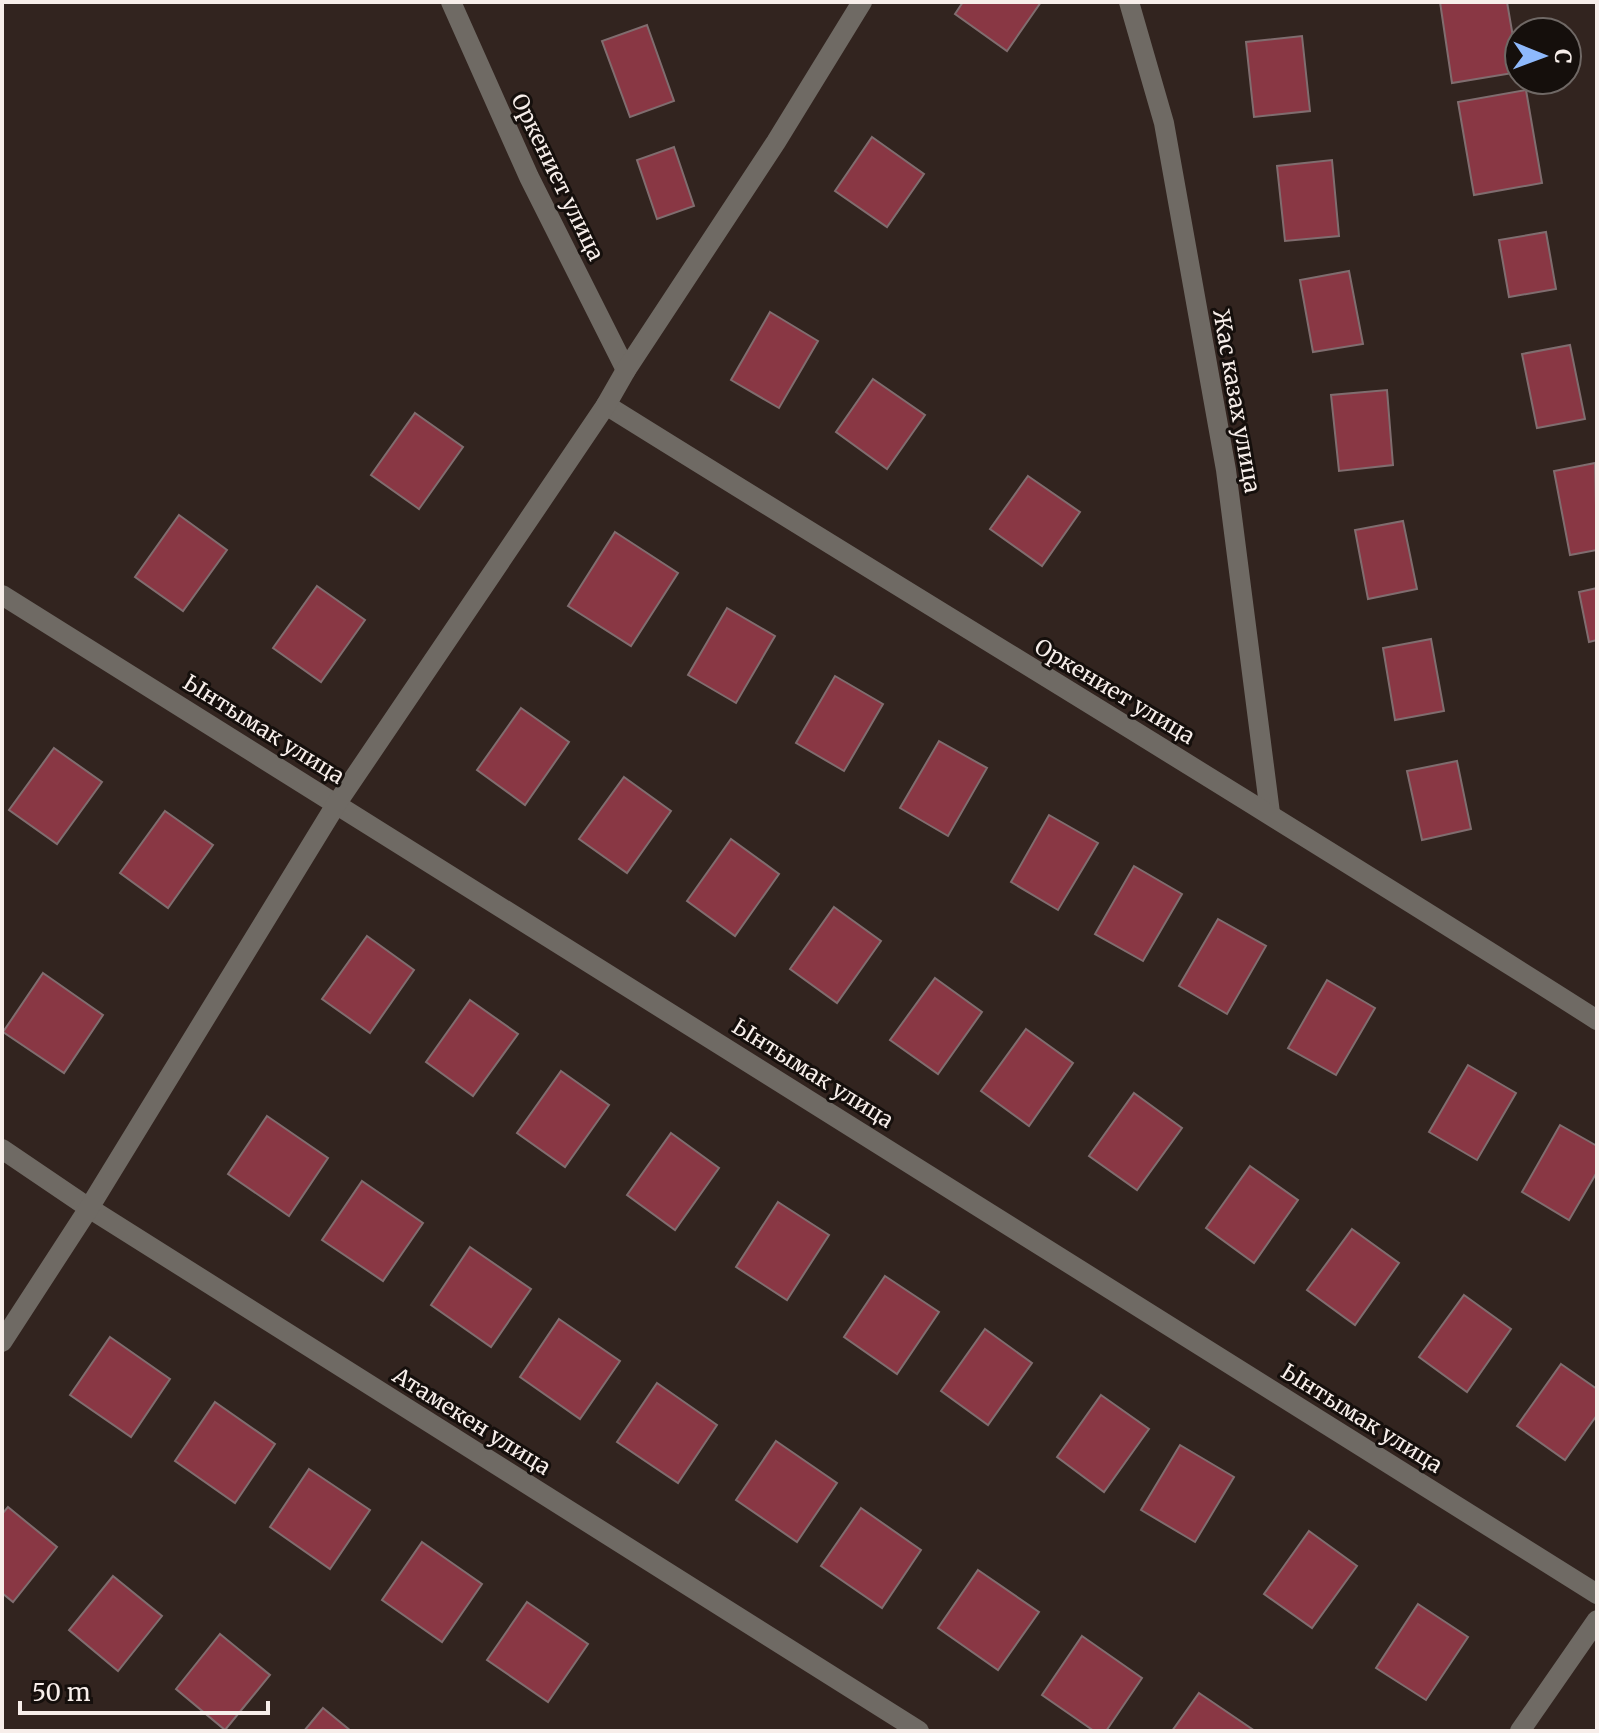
<svg xmlns="http://www.w3.org/2000/svg" width="1599" height="1733" viewBox="0 0 1599 1733" font-family="Merriweather,serif">
  <rect width="100%" height="100%" fill="#32241f"/>
  <g fill="#893744" stroke="#806d6f" stroke-width="2">
    <polygon points="963,2 1041,2 1007,51 955,14"/>
    <polygon points="1440,2 1507,2 1519,72 1452,83"/>
    <polygon points="647,25 674,101 630,117 602,41"/>
    <polygon points="1302,36 1310,111 1254,117 1246,42"/>
    <polygon points="1526,90 1542,183 1474,195 1458,102"/>
    <polygon points="872,137 924,174 887,227 835,191"/>
    <polygon points="674,147 694,206 657,219 637,160"/>
    <polygon points="1332,160 1339,236 1285,241 1277,166"/>
    <polygon points="1546,232 1556,289 1509,297 1499,240"/>
    <polygon points="1349,271 1363,344 1313,352 1300,280"/>
    <polygon points="770,312 818,341 779,408 731,380"/>
    <polygon points="1570,345 1585,419 1537,428 1522,354"/>
    <polygon points="873,379 925,415 887,469 836,432"/>
    <polygon points="1387,390 1393,465 1339,471 1331,395"/>
    <polygon points="415,413 463,447 419,509 371,475"/>
    <polygon points="1595,463 1597,550 1570,555 1554,471"/>
    <polygon points="1028,476 1080,512 1042,566 990,529"/>
    <polygon points="179,515 227,550 183,611 135,577"/>
    <polygon points="1403,521 1417,589 1368,599 1355,530"/>
    <polygon points="615,532 678,573 631,646 568,606"/>
    <polygon points="317,586 365,620 321,682 273,648"/>
    <polygon points="1597,588 1597,640 1589,642 1579,592"/>
    <polygon points="727,608 775,636 736,703 688,675"/>
    <polygon points="1431,639 1444,711 1395,720 1383,648"/>
    <polygon points="835,676 883,704 844,771 796,743"/>
    <polygon points="521,708 569,742 525,805 477,770"/>
    <polygon points="939,741 987,768 948,836 900,808"/>
    <polygon points="54,748 102,782 57,844 9,810"/>
    <polygon points="1457,761 1471,829 1422,840 1407,771"/>
    <polygon points="624,777 671,811 627,873 579,839"/>
    <polygon points="165,811 213,845 168,908 120,873"/>
    <polygon points="1049,815 1098,843 1058,910 1011,882"/>
    <polygon points="731,839 779,874 735,936 687,901"/>
    <polygon points="1134,866 1182,894 1143,961 1095,934"/>
    <polygon points="834,907 881,941 837,1003 790,969"/>
    <polygon points="1218,919 1266,946 1227,1014 1179,986"/>
    <polygon points="367,936 414,970 370,1033 322,999"/>
    <polygon points="43,973 103,1015 64,1073 3,1032"/>
    <polygon points="935,978 982,1012 938,1074 890,1040"/>
    <polygon points="1327,980 1375,1008 1336,1075 1288,1048"/>
    <polygon points="470,1000 518,1034 473,1096 426,1062"/>
    <polygon points="1026,1029 1073,1063 1029,1126 981,1091"/>
    <polygon points="1468,1065 1516,1093 1477,1160 1429,1132"/>
    <polygon points="561,1071 609,1105 565,1167 517,1133"/>
    <polygon points="1134,1093 1182,1128 1137,1190 1089,1156"/>
    <polygon points="267,1116 328,1158 289,1216 228,1174"/>
    <polygon points="1560,1125 1597,1146 1597,1172 1569,1220 1522,1192"/>
    <polygon points="671,1133 719,1168 675,1230 627,1195"/>
    <polygon points="1250,1166 1298,1200 1254,1263 1206,1228"/>
    <polygon points="362,1181 423,1223 383,1281 322,1240"/>
    <polygon points="778,1202 829,1235 787,1300 736,1267"/>
    <polygon points="1352,1229 1399,1263 1355,1325 1307,1290"/>
    <polygon points="470,1247 531,1289 491,1347 431,1305"/>
    <polygon points="885,1276 939,1312 897,1374 844,1337"/>
    <polygon points="1464,1295 1511,1329 1467,1392 1419,1357"/>
    <polygon points="559,1319 620,1361 580,1419 520,1377"/>
    <polygon points="985,1329 1032,1363 988,1425 941,1391"/>
    <polygon points="110,1337 170,1379 131,1437 70,1395"/>
    <polygon points="1561,1364 1597,1389 1597,1415 1565,1460 1517,1426"/>
    <polygon points="657,1383 717,1425 678,1483 617,1442"/>
    <polygon points="1101,1395 1149,1429 1104,1492 1057,1457"/>
    <polygon points="215,1402 275,1444 235,1503 175,1461"/>
    <polygon points="776,1441 837,1483 797,1542 736,1500"/>
    <polygon points="1180,1445 1234,1477 1195,1542 1141,1510"/>
    <polygon points="309,1469 370,1510 330,1569 270,1527"/>
    <polygon points="8,1507 57,1547 13,1602 2,1593 2,1514"/>
    <polygon points="861,1508 921,1550 882,1608 821,1566"/>
    <polygon points="1309,1531 1357,1566 1312,1628 1264,1594"/>
    <polygon points="422,1542 482,1584 442,1642 382,1600"/>
    <polygon points="978,1570 1039,1612 998,1670 938,1628"/>
    <polygon points="113,1576 162,1616 118,1671 69,1630"/>
    <polygon points="527,1602 588,1644 548,1702 487,1660"/>
    <polygon points="1418,1604 1468,1637 1426,1700 1376,1668"/>
    <polygon points="220,1634 270,1675 225,1730 176,1689"/>
    <polygon points="1082,1636 1142,1678 1106,1731 1094,1731 1042,1695"/>
    <polygon points="1199,1693 1255,1731 1172,1731"/>
    <polygon points="323,1708 351,1731 304,1731"/>
  </g>
  <g fill="none" stroke-linecap="round" stroke-linejoin="round">
    <g stroke="#6f6a64" stroke-width="20">
      <polyline points="451,2 529,177 626,370"/>
      <polyline points="1129,2 1164,123 1226,470 1270,813"/>
      <path d="M606,405C936,611 1269,811 1597,1020"/>
      <polyline points="2,595 1597,1594"/>
      <polyline points="2,1149 89,1208 919,1731"/>
      <polyline points="2,1342 89,1208 337,803 606,405 626,370 776,142 862,2"/>
      <polyline points="1520,1731 1597,1620"/>
    </g>
  </g>
  <g text-anchor="middle" dominant-baseline="central" stroke-width="6" stroke-linejoin="round" paint-order="stroke">
    <g font-size="22" fill="#f7eeea" stroke="#150f0c">
      <text transform="translate(558 177) rotate(64)">Оркениет улица</text>
      <text transform="translate(1237 401) rotate(80)">Жас казах улица</text>
      <text transform="translate(1115 691) rotate(31)">Оркениет улица</text>
      <text transform="translate(264 729) rotate(32)">Ынтымак улица</text>
      <text transform="translate(813 1073) rotate(32)">Ынтымак улица</text>
      <text transform="translate(1362 1418) rotate(32)">Ынтымак улица</text>
      <text transform="translate(472 1421) rotate(32)">Атамекен улица</text>
    </g>
  </g>
  <rect width="1599" height="1733" fill="none" stroke="#f7eeea" stroke-width="8"/>
  <g transform="translate(1543 56) rotate(91)"><circle r="38" fill="#150f0c" stroke="#6f6865" stroke-width="2"/>
  <path d="M0-6L14 30L0 20L-14 30Z" fill="#8eb9fc"/>
  <text y="-12" font-size="22" font-weight="bold" text-anchor="middle" fill="#f7eeea">С</text>
  </g>
  <path d="M20 1701v12h248v-12" fill="none" stroke="#f7eeea" stroke-width="4"/>
  <text x="32" y="1701" font-size="24" fill="#f7eeea" stroke="#150f0c" stroke-width="6" paint-order="stroke">50 m</text>
</svg>
